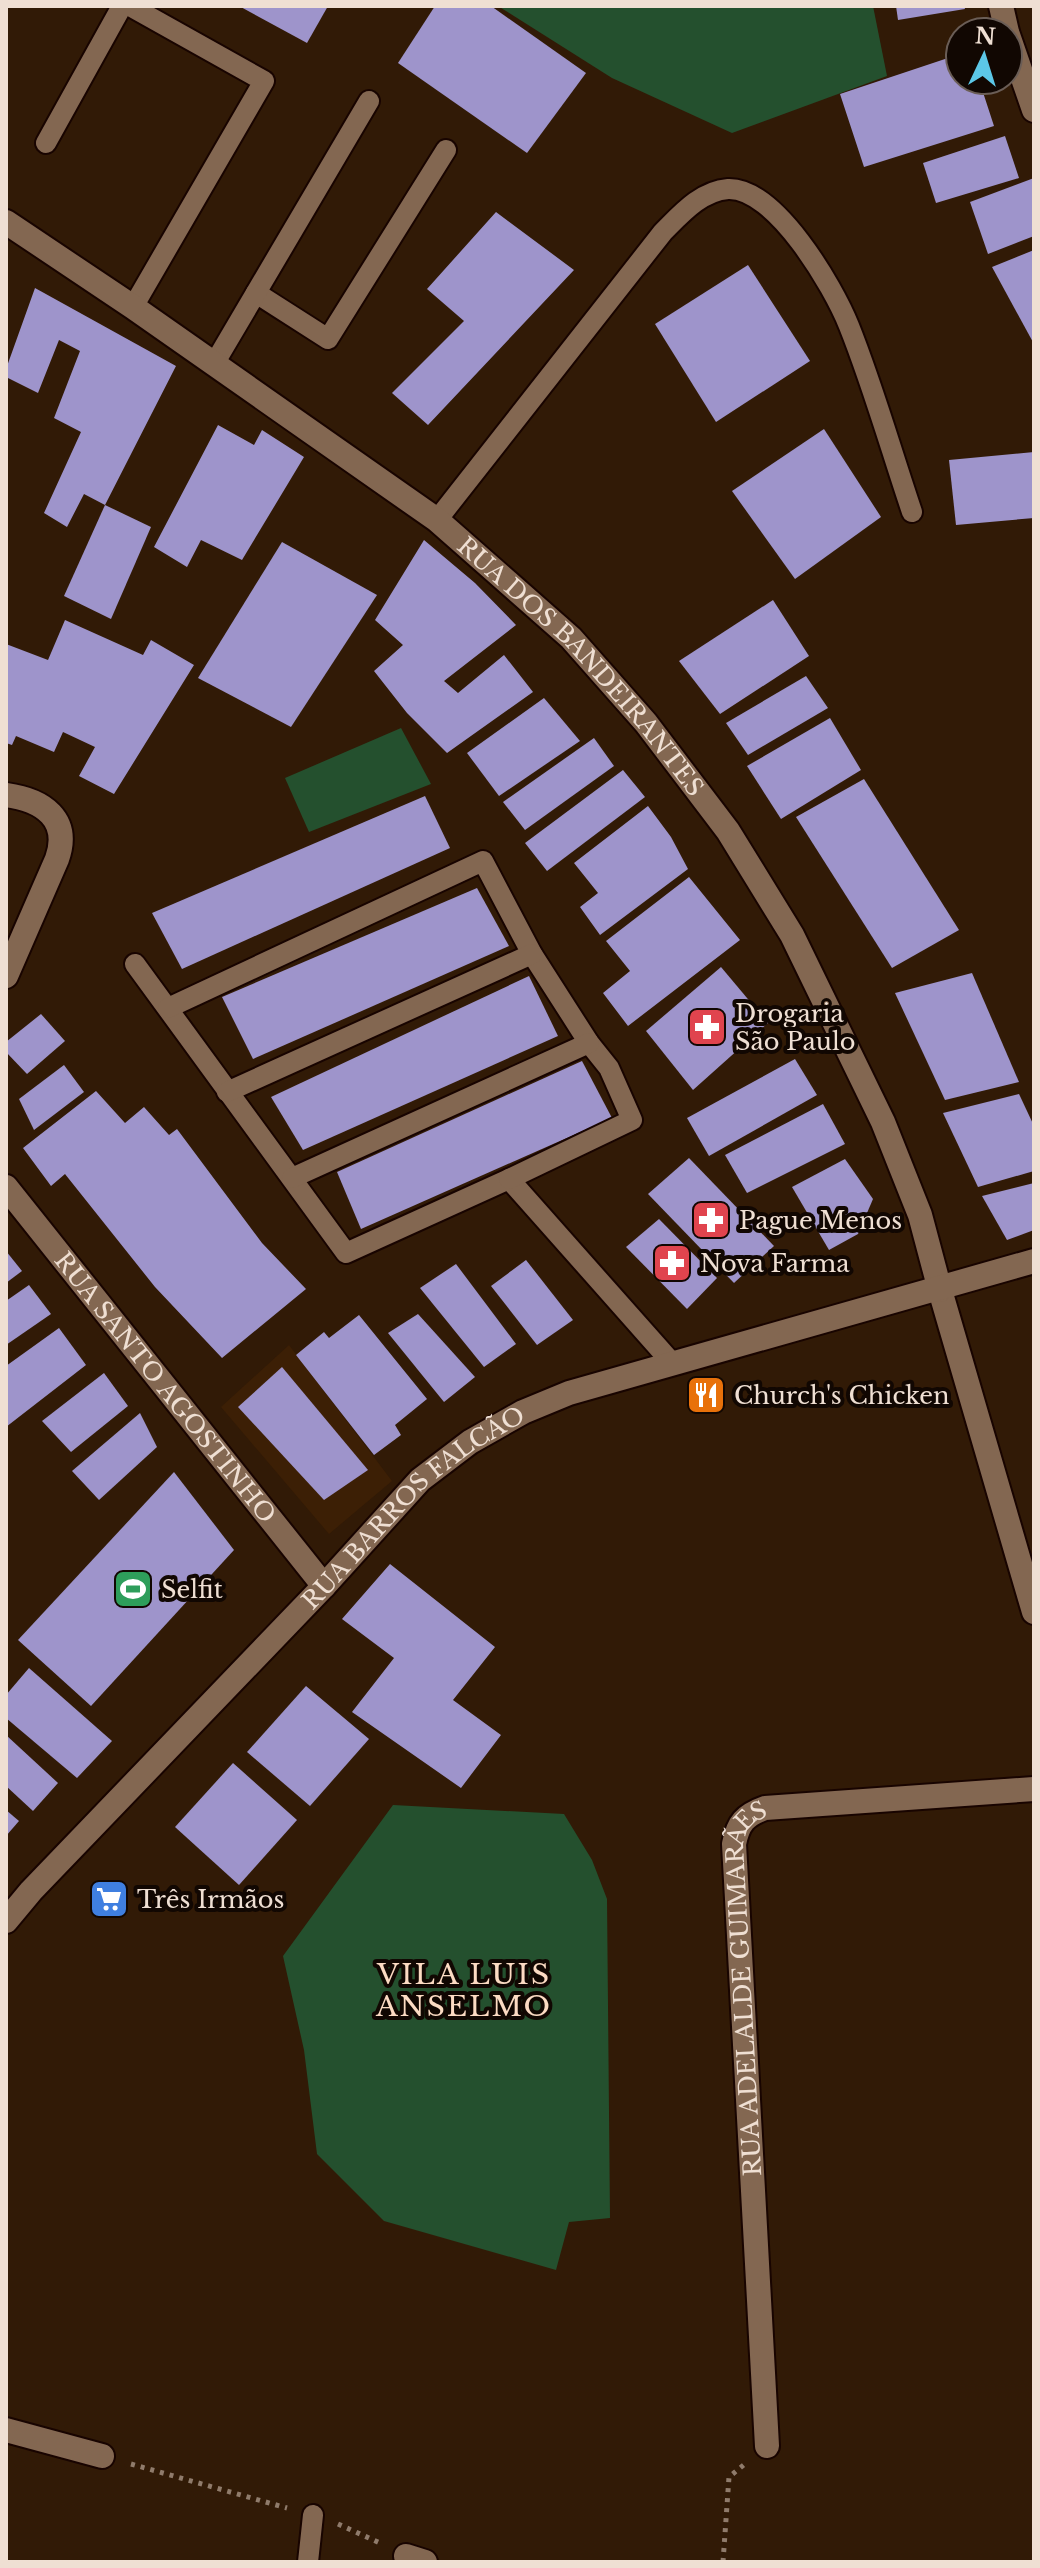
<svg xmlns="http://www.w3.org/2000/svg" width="1040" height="2568" viewBox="0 0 1040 2568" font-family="'Libre Baskerville',serif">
  <rect width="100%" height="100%" fill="#311a06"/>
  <polygon fill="#3c1f05" points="289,1345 392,1481 329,1534 221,1407"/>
  <g fill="#24502e">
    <polygon points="498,6 873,6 887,76 732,133 612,78"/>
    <polygon points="401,728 431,784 309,832 285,778"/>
    <polygon points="393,1805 564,1814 592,1860 607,1899 610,2218 569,2222 556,2270 384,2221 317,2154 304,2050 283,1956"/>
  </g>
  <g fill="#9e94cb">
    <polygon points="239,6 328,6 307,43"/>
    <polygon points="435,6 491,6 586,73 527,153 398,63"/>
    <polygon points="896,6 964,6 965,9 898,20"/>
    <polygon points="960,54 960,80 979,80 994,126 864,167 840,94"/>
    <polygon points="1005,136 1019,178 936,203 923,163"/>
    <polygon points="1034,178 1034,236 988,254 970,202"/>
    <polygon points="496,212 574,270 428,425 392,393 464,321 427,289"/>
    <polygon points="1034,250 1034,344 992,267"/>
    <polygon points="748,265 810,361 716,422 655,324"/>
    <polygon points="35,288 176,366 105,505 84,494 67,527 44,513 81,432 54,418 80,351 59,340 38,393 6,377 6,369"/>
    <polygon points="218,425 254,445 262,430 304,457 242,560 201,540 187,567 154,547"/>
    <polygon points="824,429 881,517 795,579 732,491"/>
    <polygon points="1034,452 1034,518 956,525 949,460"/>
    <polygon points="105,505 151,527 111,619 64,596"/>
    <polygon points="424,540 475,583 516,625 444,681 458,693 504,655 533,692 447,753 407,713 374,671 403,645 375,620"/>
    <polygon points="282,542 377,595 291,727 198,678"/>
    <polygon points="773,600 809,656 720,714 679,661"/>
    <polygon points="65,620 143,655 151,640 194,665 114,794 79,776 95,747 63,732 54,752 16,736 12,745 6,743 6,644 48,660"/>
    <polygon points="806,676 828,708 748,755 726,723"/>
    <polygon points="544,698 580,741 499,796 467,753"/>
    <polygon points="830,718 861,770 781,819 747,766"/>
    <polygon points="594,738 614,766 525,830 503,802"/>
    <polygon points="623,770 645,797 547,871 525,843"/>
    <polygon points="864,779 959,930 892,968 796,817"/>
    <polygon points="425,796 450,848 182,969 152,913"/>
    <polygon points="648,806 671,837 688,869 600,935 580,907 598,893 574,863"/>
    <polygon points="689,877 740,940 628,1026 603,993 630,971 606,941"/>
    <polygon points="477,888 509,946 253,1059 222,997"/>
    <polygon points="721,967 768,1023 693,1090 646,1031"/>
    <polygon points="972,973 1019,1082 945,1100 895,993"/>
    <polygon points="529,976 558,1036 303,1150 271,1097"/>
    <polygon points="41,1014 65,1041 27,1074 6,1052 6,1042"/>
    <polygon points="795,1059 817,1095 709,1156 687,1118"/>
    <polygon points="582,1061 612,1118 361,1229 337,1172"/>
    <polygon points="64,1065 84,1092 34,1130 19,1099"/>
    <polygon points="96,1091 125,1123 144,1107 169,1135 177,1129 262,1243 306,1289 222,1358 155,1287 65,1174 51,1186 23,1148"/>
    <polygon points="1019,1094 1034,1126 1034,1171 978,1187 943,1113"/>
    <polygon points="823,1104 845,1144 747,1193 725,1155"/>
    <polygon points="689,1158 774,1246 734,1283 648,1194"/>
    <polygon points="845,1159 873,1199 858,1234 829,1250 792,1187"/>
    <polygon points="1034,1183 1034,1230 1007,1240 982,1196"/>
    <polygon points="659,1219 717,1278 687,1309 626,1247"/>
    <polygon points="6,1251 22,1271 6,1283"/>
    <polygon points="526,1260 573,1320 537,1345 491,1286"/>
    <polygon points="456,1264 516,1344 484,1367 420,1288"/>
    <polygon points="29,1285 51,1314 6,1345 6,1301"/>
    <polygon points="418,1314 475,1377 444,1402 388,1333"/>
    <polygon points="359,1315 427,1399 395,1425 401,1435 374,1455 296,1355 324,1332 329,1338"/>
    <polygon points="59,1328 86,1365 6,1427 6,1366"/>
    <polygon points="282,1367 368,1470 324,1500 238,1407"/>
    <polygon points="104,1373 128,1406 71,1452 42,1421"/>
    <polygon points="140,1413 157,1447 99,1500 72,1471"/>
    <polygon points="174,1472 234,1550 91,1706 18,1640"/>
    <polygon points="390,1564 495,1647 453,1700 501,1735 461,1788 352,1712 394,1658 342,1619"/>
    <polygon points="29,1668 112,1741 77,1778 6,1718 6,1695"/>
    <polygon points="306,1686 369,1739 310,1806 247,1752"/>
    <polygon points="6,1735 58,1783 33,1811 6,1786"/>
    <polygon points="233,1763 297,1820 239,1885 175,1827"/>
    <polygon points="6,1810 19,1821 6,1836"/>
  </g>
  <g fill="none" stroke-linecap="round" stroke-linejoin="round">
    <defs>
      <g id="lane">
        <polyline points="130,6 264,81 133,307"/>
        <polyline points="46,143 122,6"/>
        <polyline points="256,293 328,339 446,150"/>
        <polyline points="214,364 369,101"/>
        <path d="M437,520L663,232C681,214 701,191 728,189C775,187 833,286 849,326C873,386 891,450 912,512"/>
        <polyline points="135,964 346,1253 509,1179 673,1364"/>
        <polyline points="168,1008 483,861 532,954 589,1043 609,1068 632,1120 509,1179"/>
        <polyline points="227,1092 532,954"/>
        <polyline points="292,1178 589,1043"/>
        <polyline points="308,2562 313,2515"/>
      </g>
      <g id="street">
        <polyline points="1001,6 1007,32"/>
        <polyline points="1008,35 1034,110"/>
        <path d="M6,795C43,800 71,819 57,859L6,976"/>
        <path id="s1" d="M6,1187L324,1586"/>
        <polyline points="940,1290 1034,1612"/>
        <polyline points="6,2430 102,2456"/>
        <path id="s2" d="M767,2446L734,1844C738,1823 745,1815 765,1808L1034,1789"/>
        <polyline points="406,2556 425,2562"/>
      </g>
      <g id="secondary">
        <path id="s3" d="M6,222L133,307L437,520L571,638L646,723L728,831L792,935L883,1122L920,1215L940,1290"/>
        <path id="s4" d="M6,1921L31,1891L324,1586L420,1480L470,1442L523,1412L569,1393L1034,1261"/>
      </g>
    </defs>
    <use href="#lane" stroke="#180400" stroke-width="24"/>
    <use href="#street" stroke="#180400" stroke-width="28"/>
    <use href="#secondary" stroke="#180400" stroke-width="28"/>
    <g stroke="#8f7b6b" stroke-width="5" stroke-dasharray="4 6" stroke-linecap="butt">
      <polyline points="131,2464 287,2508"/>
      <polyline points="338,2524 380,2543"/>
      <polyline points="723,2562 729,2477 746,2463"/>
    </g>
    <use href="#lane" stroke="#836751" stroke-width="20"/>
    <use href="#street" stroke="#836751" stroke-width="24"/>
    <use href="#secondary" stroke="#836751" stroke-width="24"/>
  </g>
  <defs>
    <symbol id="pharmacy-square" viewBox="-11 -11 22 22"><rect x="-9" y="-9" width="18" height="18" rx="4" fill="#e0444e" stroke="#110702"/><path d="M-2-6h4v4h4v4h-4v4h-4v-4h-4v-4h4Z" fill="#fff"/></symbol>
    <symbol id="restaurant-square" viewBox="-11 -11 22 22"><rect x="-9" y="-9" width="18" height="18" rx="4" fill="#e8710a" stroke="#110702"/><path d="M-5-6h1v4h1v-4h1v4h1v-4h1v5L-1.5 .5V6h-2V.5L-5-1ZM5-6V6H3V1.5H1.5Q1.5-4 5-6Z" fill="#fff"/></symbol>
    <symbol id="stadium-square" viewBox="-11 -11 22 22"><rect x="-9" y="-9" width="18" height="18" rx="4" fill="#2e9e5b" stroke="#110702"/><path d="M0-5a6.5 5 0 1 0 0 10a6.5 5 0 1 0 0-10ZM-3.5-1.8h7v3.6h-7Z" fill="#fff"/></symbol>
    <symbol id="supermarket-square" viewBox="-11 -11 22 22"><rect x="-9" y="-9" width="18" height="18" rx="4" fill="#3f7fe0" stroke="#110702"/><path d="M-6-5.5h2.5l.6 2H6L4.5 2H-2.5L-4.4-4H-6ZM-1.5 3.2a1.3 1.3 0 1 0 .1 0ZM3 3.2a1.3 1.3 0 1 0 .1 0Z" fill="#fff"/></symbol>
  </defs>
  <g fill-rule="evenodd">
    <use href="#pharmacy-square" x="685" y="1005" width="44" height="44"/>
    <use href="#pharmacy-square" x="689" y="1198" width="44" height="44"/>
    <use href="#pharmacy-square" x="650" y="1241" width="44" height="44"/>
    <use href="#restaurant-square" x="684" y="1373" width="44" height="44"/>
    <use href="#stadium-square" x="111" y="1567" width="44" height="44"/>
    <use href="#supermarket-square" x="87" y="1877" width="44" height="44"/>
  </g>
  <g text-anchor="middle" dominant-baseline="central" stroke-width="8" stroke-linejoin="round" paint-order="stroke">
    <g font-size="24" fill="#efdfd3" stroke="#110702">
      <text stroke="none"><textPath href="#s3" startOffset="730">RUA DOS BANDEIRANTES</textPath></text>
      <text stroke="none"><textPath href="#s1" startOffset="256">RUA SANTO AGOSTINHO</textPath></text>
      <text stroke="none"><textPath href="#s4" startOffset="582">RUA BARROS FALCÃO</textPath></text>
      <text stroke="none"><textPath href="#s2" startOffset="462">RUA ADELALDE GUIMARÃES</textPath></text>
    </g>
    <g font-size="24" fill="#efdfd3" stroke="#110702" text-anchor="start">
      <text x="735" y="1013">Drogaria<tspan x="735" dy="28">São Paulo</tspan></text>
      <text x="739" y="1220">Pague Menos</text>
      <text x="700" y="1263">Nova Farma</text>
      <text x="734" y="1395">Church's Chicken</text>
      <text x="161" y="1589">Selfit</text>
      <text x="137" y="1899">Três Irmãos</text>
    </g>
    <g font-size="28" letter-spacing="2" fill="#fcdbc3" stroke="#110702">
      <text x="464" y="1974">VILA LUIS<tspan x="464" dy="32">ANSELMO</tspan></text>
    </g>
  </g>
  <rect width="1040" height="2568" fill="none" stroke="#efdfd3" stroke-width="16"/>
  <g transform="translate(984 56) rotate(4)"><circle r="38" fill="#110702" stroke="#6a5d56" stroke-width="2"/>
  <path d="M0-6L14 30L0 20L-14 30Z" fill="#5cc7e7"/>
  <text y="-12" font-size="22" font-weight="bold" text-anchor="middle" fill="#efdfd3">N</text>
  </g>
</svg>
